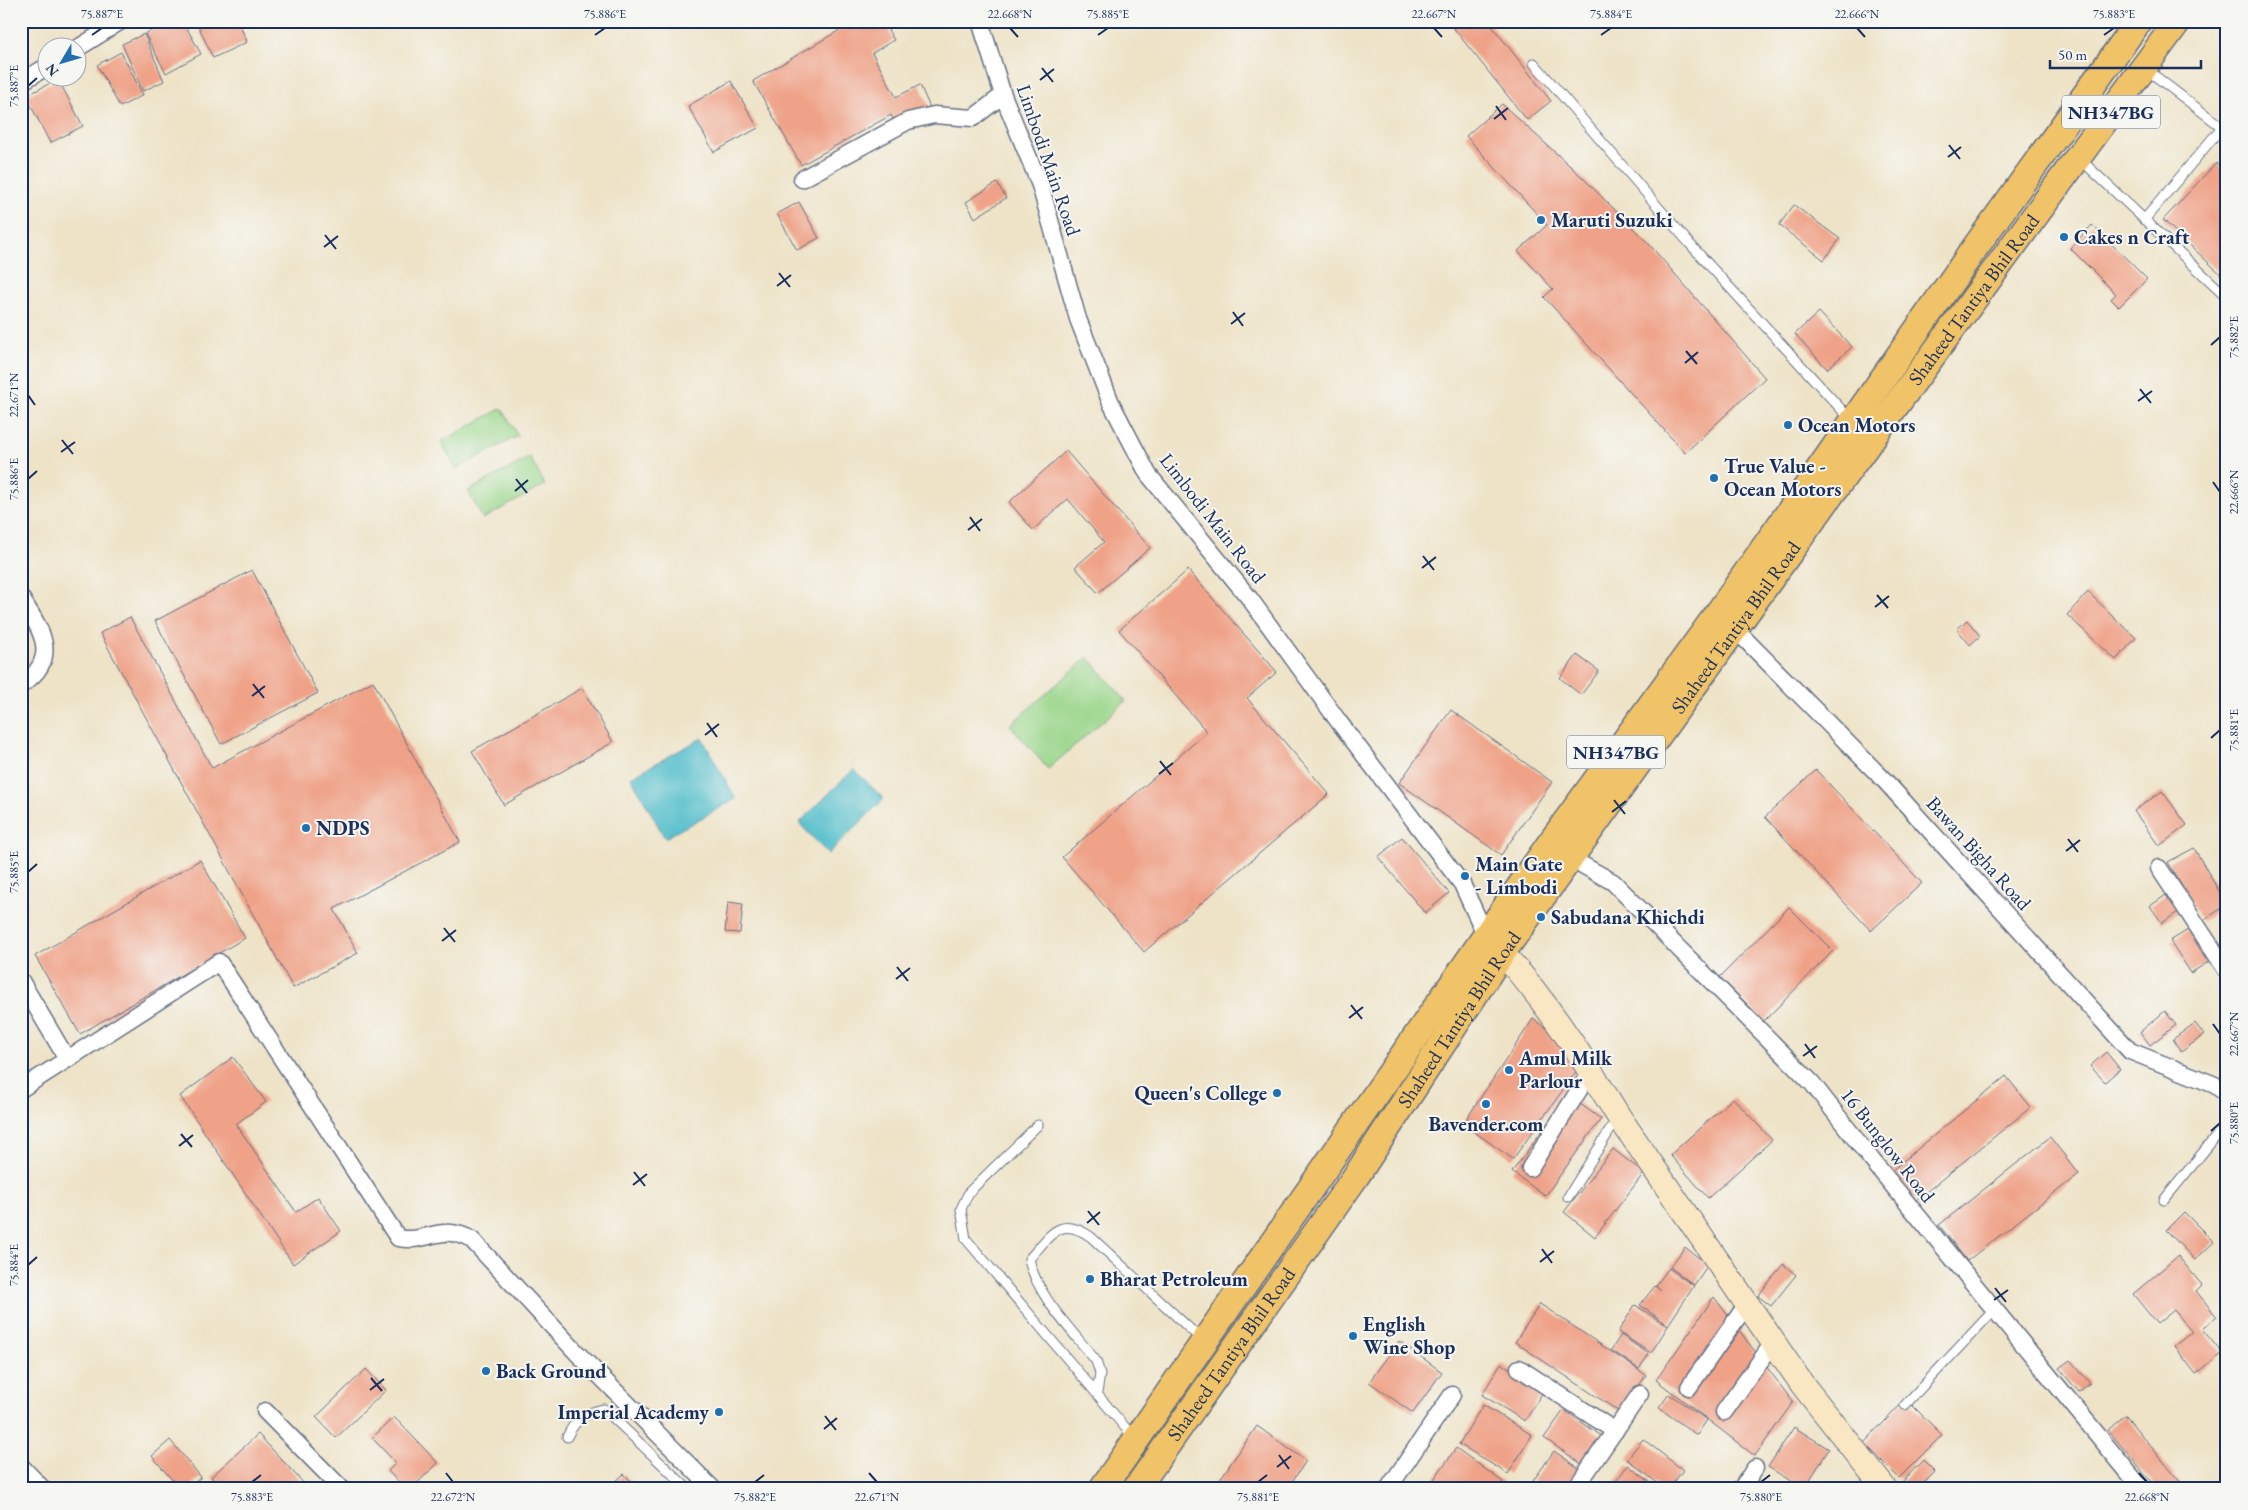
<svg xmlns="http://www.w3.org/2000/svg" width="2248" height="1510" viewBox="0 0 2248 1510" font-family="'EB Garamond',serif">
  <rect width="100%" height="100%" fill="#f6f6f2"/>
  <filter id="ink" filterUnits="userSpaceOnUse"><feTurbulence type="fractalNoise" baseFrequency=".02" numOctaves="2"/><feDisplacementMap in="SourceGraphic" scale="10" xChannelSelector="R" yChannelSelector="G"/><feConvolveMatrix kernelMatrix="1 2 1 2 8 2 1 2 1" color-interpolation-filters="sRGB"/></filter>
  <filter id="wash" filterUnits="userSpaceOnUse"><feTurbulence type="fractalNoise" baseFrequency=".0096" numOctaves="4" result="noise"/><feDisplacementMap in="SourceGraphic" scale="20" xChannelSelector="R" yChannelSelector="G"/><feGaussianBlur stdDeviation="1.12" result="paint"/><feColorMatrix in="noise" values="0 0 0 0 0 0 0 0 0 0 0 0 0 0 0 0 0 1.4 0 .05"/><feComposite in="paint" operator="in"/></filter>
  <g filter="url(#wash)">
    <rect width="100%" height="100%" fill="#eee3c7"/>
    <g fill="#9ad68a" stroke="#5a8274">
      <polygon points="502,408 518,436 456,469 441,442"/>
      <polygon points="530,457 545,485 483,519 468,491"/>
      <polygon points="1088,657 1126,701 1048,769 1010,725"/>
    </g>
    <g fill="#51bdcb" stroke="#367694">
      <polygon points="702,738 736,799 665,838 631,777"/>
      <polygon points="854,769 884,799 828,854 799,823"/>
    </g>
    <g id="blocks">
      <g fill="#efa288">
        <polygon points="169,21 183,21 201,54 166,73 145,34"/>
        <polygon points="196,21 238,21 247,42 213,58"/>
        <polygon points="855,21 883,21 894,40 872,53 896,97 920,85 931,110 896,126 891,115 801,165 753,81"/>
        <polygon points="1456,21 1488,21 1551,101 1527,120 1451,25"/>
        <polygon points="144,34 164,81 143,91 122,44"/>
        <polygon points="121,52 143,95 120,107 97,65"/>
        <polygon points="58,79 83,126 50,143 26,96"/>
        <polygon points="731,81 758,128 714,152 688,106"/>
        <polygon points="1502,104 1581,176 1649,244 1765,378 1685,453 1544,297 1553,289 1518,251 1547,225 1466,136"/>
        <polygon points="21,151 27,159 21,162"/>
        <polygon points="2216,163 2227,173 2227,280 2163,220"/>
        <polygon points="997,183 1006,198 975,218 966,202"/>
        <polygon points="799,202 819,238 797,250 777,214"/>
        <polygon points="1794,205 1840,239 1824,260 1779,225"/>
        <polygon points="2092,225 2147,279 2119,307 2111,299 2116,294 2070,248"/>
        <polygon points="1819,312 1852,347 1827,369 1795,334"/>
        <polygon points="1066,451 1150,548 1098,593 1075,567 1104,542 1068,499 1033,530 1009,502"/>
        <polygon points="252,570 318,693 221,744 155,621"/>
        <polygon points="1188,570 1277,672 1247,698 1329,794 1144,952 1062,857 1207,732 1119,630"/>
        <polygon points="2088,592 2136,638 2116,660 2067,615"/>
        <polygon points="130,617 212,768 373,681 460,842 334,909 358,953 293,988 100,633"/>
        <polygon points="1967,620 1980,636 1970,645 1957,629"/>
        <polygon points="1577,655 1599,671 1581,695 1560,678"/>
        <polygon points="582,688 613,742 504,805 472,751"/>
        <polygon points="1451,710 1552,782 1501,855 1399,783"/>
        <polygon points="1816,770 1922,883 1871,931 1765,817"/>
        <polygon points="2162,791 2187,825 2159,846 2134,811"/>
        <polygon points="1402,837 1449,893 1425,913 1378,857"/>
        <polygon points="2194,848 2227,905 2202,921 2168,862"/>
        <polygon points="200,860 245,938 80,1034 35,956"/>
        <polygon points="2169,893 2181,910 2162,923 2150,906"/>
        <polygon points="728,902 743,904 740,933 725,932"/>
        <polygon points="1789,907 1833,951 1764,1021 1720,977"/>
        <polygon points="2188,930 2208,962 2191,973 2170,941"/>
        <polygon points="2165,1011 2176,1025 2150,1045 2140,1032"/>
        <polygon points="1533,1019 1558,1037 1578,1069 1513,1159 1463,1124"/>
        <polygon points="2195,1023 2204,1035 2181,1052 2173,1039"/>
        <polygon points="2106,1052 2120,1069 2105,1082 2090,1066"/>
        <polygon points="233,1057 266,1102 236,1124 296,1212 318,1197 341,1231 293,1264 180,1096"/>
        <polygon points="2006,1076 2031,1107 1915,1201 1891,1171"/>
        <polygon points="1568,1095 1601,1119 1545,1196 1512,1172"/>
        <polygon points="1733,1098 1772,1140 1708,1198 1670,1155"/>
        <polygon points="2050,1137 2079,1174 1967,1261 1939,1225"/>
        <polygon points="1613,1149 1644,1173 1595,1237 1564,1212"/>
        <polygon points="2184,1212 2214,1242 2195,1260 2166,1230"/>
        <polygon points="1685,1247 1708,1265 1694,1285 1670,1267"/>
        <polygon points="2178,1256 2202,1285 2196,1291 2217,1317 2202,1329 2222,1353 2196,1374 2174,1346 2192,1332 2174,1310 2157,1324 2133,1294"/>
        <polygon points="1783,1264 1796,1275 1771,1306 1758,1296"/>
        <polygon points="1669,1268 1694,1286 1668,1325 1640,1305 1655,1286 1661,1291 1656,1285"/>
        <polygon points="1714,1297 1793,1402 1755,1456 1656,1380"/>
        <polygon points="1540,1304 1646,1375 1621,1413 1515,1342"/>
        <polygon points="1635,1305 1668,1326 1651,1353 1618,1332"/>
        <polygon points="1621,1335 1649,1354 1639,1369 1611,1350"/>
        <polygon points="1399,1341 1442,1372 1413,1413 1369,1382"/>
        <polygon points="2070,1360 2090,1383 2079,1392 2059,1368"/>
        <polygon points="1501,1363 1544,1390 1525,1421 1482,1395"/>
        <polygon points="366,1369 386,1390 336,1438 316,1417"/>
        <polygon points="1669,1394 1707,1420 1697,1435 1659,1408"/>
        <polygon points="1906,1399 1942,1435 1899,1478 1864,1443"/>
        <polygon points="1483,1405 1532,1435 1508,1474 1459,1444"/>
        <polygon points="1564,1410 1606,1439 1586,1467 1544,1438"/>
        <polygon points="2125,1415 2186,1489 2157,1489 2108,1430"/>
        <polygon points="394,1417 438,1463 411,1489 405,1489 388,1471 396,1463 372,1438"/>
        <polygon points="1257,1426 1306,1461 1287,1489 1213,1489"/>
        <polygon points="1794,1427 1829,1449 1804,1489 1768,1467"/>
        <polygon points="258,1434 309,1489 222,1489 211,1477"/>
        <polygon points="1643,1439 1683,1470 1669,1489 1665,1489 1627,1459"/>
        <polygon points="170,1440 201,1477 187,1489 180,1489 152,1456"/>
        <polygon points="1456,1448 1503,1482 1498,1489 1433,1489 1429,1486"/>
        <polygon points="1554,1451 1580,1469 1566,1489 1544,1489 1533,1481"/>
        <polygon points="1923,1460 1935,1472 1918,1489 1907,1489 1901,1483"/>
        <polygon points="1628,1465 1659,1489 1619,1489 1613,1485"/>
        <polygon points="624,1474 639,1489 607,1489"/>
      </g>
    </g>
  </g>
  <g filter="url(#ink)">
    <use href="#blocks" fill-opacity="0" stroke="#656e83" stroke-width="1"/>
    <g fill="none" stroke-linecap="round" stroke-linejoin="round">
      <defs>
        <g id="lane">
          <polyline points="1534,63 1689,243 1851,420"/>
          <polyline points="2146,69 2227,131"/>
          <polyline points="2080,159 2227,297"/>
          <polyline points="2144,220 2222,127"/>
          <polyline points="1038,1125 969,1192 961,1209 966,1239 1135,1439"/>
          <polyline points="1568,1197 1617,1119"/>
          <polyline points="2164,1200 2227,1123"/>
          <path d="M1097,1393L1100,1374L1096,1361C1072,1330 1037,1297 1029,1259C1051,1235 1059,1215 1091,1237L1203,1341"/>
          <polyline points="1905,1405 1994,1310"/>
          <path d="M567,1437C575,1419 585,1413 604,1409L688,1489"/>
        </g>
        <g id="street">
          <polyline points="980,21 1003,95 1040,185 1078,319 1111,403 1148,474 1250,599 1339,722 1462,884 1486,936"/>
          <polyline points="78,48 121,21"/>
          <polyline points="21,82 48,66"/>
          <polyline points="802,179 908,121 934,115 973,118 1003,95"/>
          <path d="M21,598C41,630 62,658 21,685"/>
          <polyline points="1729,623 1886,782 2130,1051 2215,1085 2227,1094"/>
          <polyline points="1570,858 1613,882 1812,1083 1871,1159 2142,1489"/>
          <polyline points="2159,868 2227,971"/>
          <polyline points="21,981 67,1059"/>
          <path d="M21,1089L219,962L398,1238C428,1244 441,1222 472,1240L578,1354L713,1489"/>
          <polyline points="1530,1168 1591,1071"/>
          <polyline points="1519,1368 1615,1431"/>
          <polyline points="1689,1387 1747,1304"/>
          <polyline points="265,1411 342,1489"/>
          <polyline points="1724,1412 1773,1343"/>
          <polyline points="21,1466 43,1489"/>
          <polyline points="1388,1489 1452,1395"/>
          <polyline points="1575,1489 1640,1394"/>
          <polyline points="1741,1489 1755,1468"/>
        </g>
        <path id="secondary" d="M1489,939C1540,991 1581,1055 1619,1117L1802,1384L1885,1489"/>
        <g id="primary">
          <polyline points="1102,1489 1549,845 1719,612 1979,242 2139,21"/>
          <path id="s1" d="M1136,1489L1356,1176L1502,953L1847,472L2178,21"/>
        </g>
      </defs>
      <use href="#lane" stroke="#656e83" stroke-width="11"/>
      <use href="#street" stroke="#656e83" stroke-width="19"/>
      <use href="#secondary" stroke="#656e83" stroke-width="26"/>
      <use href="#primary" stroke="#656e83" stroke-width="29"/>
      <use href="#lane" stroke="#fff" stroke-width="9"/>
      <use href="#street" stroke="#fff" stroke-width="16"/>
      <use href="#secondary" stroke="#f9e7c3" stroke-width="24"/>
      <use href="#primary" stroke="#f0c369" stroke-width="26"/>
    </g>
  </g>
  <path fill="none" stroke="#1b2f5e" stroke-width="2" d="M1010,28L1018,37M1434,28L1442,37M1857,28L1865,37M92,35L102,28M595,35L605,28M1098,35L1108,28M1601,35L1611,28M2104,35L2114,28M1042,68L1053,82M1040,80L1054,69M28,86L37,78M1496,106L1506,120M1494,119L1508,108M1949,145L1960,159M1948,157L1961,147M325,235L336,249M324,247L338,236M779,273L790,287M777,286L791,275M1233,312L1243,326M1231,324L1245,313M2211,345L2220,337M1686,351L1697,364M1685,363L1698,352M2140,389L2151,403M28,395L35,405M2138,401L2152,391M62,440L73,454M61,452L75,442M28,479L37,471M516,479L527,493M2213,482L2220,492M515,491L528,480M970,517L980,531M968,530L982,519M1423,556L1434,570M1422,568L1436,557M1877,595L1888,608M1875,607L1889,596M253,684L264,698M252,696L265,686M707,723L717,737M705,735L719,724M2211,738L2220,730M1160,761L1171,775M1159,774L1173,763M1614,800L1625,814M1612,812L1626,801M2068,839L2078,852M2066,851L2080,840M28,872L37,864M444,928L455,942M442,941L456,930M897,967L908,981M896,979L910,968M1351,1005L1362,1019M1349,1018L1363,1007M2213,1024L2220,1034M1805,1044L1815,1058M1803,1056L1817,1046M2211,1131L2220,1123M181,1134L192,1147M179,1146L193,1135M634,1172L645,1186M633,1185L647,1174M1088,1211L1099,1225M1087,1223L1100,1212M1542,1249L1552,1263M1540,1262L1554,1251M28,1265L37,1257M1995,1288L2006,1302M1994,1300L2008,1290M371,1378L382,1391M370,1390L384,1379M825,1416L836,1430M824,1429L837,1418M1279,1455L1289,1469M1277,1467L1291,1456M446,1473L453,1482M869,1473L877,1482M2139,1473L2147,1482M252,1482L261,1475M755,1482L764,1475M1258,1482L1267,1475M1761,1482L1770,1475"/>
  <g fill="#1f6fb2" stroke="#f6f6f2" stroke-width="2">
    <circle cx="1541" cy="220" r="5"/>
    <circle cx="2064" cy="237" r="5"/>
    <circle cx="1788" cy="425" r="5"/>
    <circle cx="1714" cy="478" r="5"/>
    <circle cx="306" cy="828" r="5"/>
    <circle cx="1465" cy="876" r="5"/>
    <circle cx="1541" cy="917" r="5"/>
    <circle cx="1509" cy="1070" r="5"/>
    <circle cx="1277" cy="1093" r="5"/>
    <circle cx="1486" cy="1104" r="5"/>
    <circle cx="1090" cy="1279" r="5"/>
    <circle cx="1353" cy="1336" r="5"/>
    <circle cx="486" cy="1371" r="5"/>
    <circle cx="719" cy="1412" r="5"/>
  </g>
  <g text-anchor="middle" dominant-baseline="central" stroke-width="4" stroke-linejoin="round" paint-order="stroke">
    <g fill="#f6f6f2" stroke="#5d6b8a" stroke-width="1">
      <rect x="2062" y="95.5" width="98" height="33" rx="4"/>
      <rect x="1567" y="735.5" width="98" height="33" rx="4"/>
    </g>
    <g font-size="19" font-weight="bold" fill="#1b2f5e">
      <text x="2111" y="112">NH347BG</text>
      <text x="1616" y="752">NH347BG</text>
    </g>
    <g font-size="20" fill="#1b2f5e" stroke="#f6f6f2">
      <text transform="translate(1049 160) rotate(71)">Limbodi Main Road</text>
      <text stroke="none"><textPath href="#s1" startOffset="1455">Shaheed Tantiya Bhil Road</textPath></text>
      <text transform="translate(1213 518) rotate(52)">Limbodi Main Road</text>
      <text stroke="none"><textPath href="#s1" startOffset="1050">Shaheed Tantiya Bhil Road</textPath></text>
      <text transform="translate(1979 853) rotate(48)">Bawan Bigha Road</text>
      <text stroke="none"><textPath href="#s1" startOffset="570">Shaheed Tantiya Bhil Road</textPath></text>
      <text transform="translate(1888 1145) rotate(52)">16 Bunglow Road</text>
      <text stroke="none"><textPath href="#s1" startOffset="165">Shaheed Tantiya Bhil Road</textPath></text>
    </g>
    <g font-size="20" font-weight="bold" fill="#1b2f5e" stroke="#f6f6f2" text-anchor="start">
      <text x="1551" y="220">Maruti Suzuki</text>
      <text x="2074" y="237">Cakes n Craft</text>
      <text x="1798" y="425">Ocean Motors</text>
      <text x="1724" y="466">True Value -<tspan x="1724" dy="23">Ocean Motors</tspan></text>
      <text x="316" y="828">NDPS</text>
      <text x="1475" y="864">Main Gate<tspan x="1475" dy="23">- Limbodi</tspan></text>
      <text x="1551" y="917">Sabudana Khichdi</text>
      <text x="1519" y="1058">Amul Milk<tspan x="1519" dy="23">Parlour</tspan></text>
      <text x="1267" y="1093" text-anchor="end">Queen's College</text>
      <text x="1486" y="1124" text-anchor="middle">Bavender.com</text>
      <text x="1100" y="1279">Bharat Petroleum</text>
      <text x="1363" y="1324">English<tspan x="1363" dy="23">Wine Shop</tspan></text>
      <text x="496" y="1371">Back Ground</text>
      <text x="709" y="1412" text-anchor="end">Imperial Academy</text>
    </g>
  </g>
  <rect width="2248" height="1510" fill="none" stroke="#f6f6f2" stroke-width="55"/>
  <g transform="translate(62 62) rotate(232)"><circle r="24" fill="#f6f6f2" stroke="#9ea6b7"/>
  <path d="M0-4L9 19L0 12L-9 19Z" fill="#1f6fb2"/>
  <text y="-8" font-size="14" font-weight="bold" text-anchor="middle" fill="#1b2f5e">N</text>
  </g>
  <path d="M2050 60v8h151v-8" fill="none" stroke="#1b2f5e" stroke-width="2.5"/>
  <text x="2058" y="60" font-size="15" fill="#1b2f5e" stroke="#f6f6f2" stroke-width="4" paint-order="stroke">50 m</text>
  <rect x="28" y="28" width="2192" height="1454" fill="none" stroke="#1b2f5e" stroke-width="2"/>
  <g font-size="12" text-anchor="middle" fill="#1b2f5e">
    <text x="102" y="18">75.887°E</text>
    <text x="605" y="18">75.886°E</text>
    <text x="1010" y="18">22.668°N</text>
    <text x="1108" y="18">75.885°E</text>
    <text x="1434" y="18">22.667°N</text>
    <text x="1611" y="18">75.884°E</text>
    <text x="1857" y="18">22.666°N</text>
    <text x="2114" y="18">75.883°E</text>
    <text transform="translate(14 86) rotate(-90)" y="4">75.887°E</text>
    <text transform="translate(2234 337) rotate(-90)" y="4">75.882°E</text>
    <text transform="translate(14 395) rotate(-90)" y="4">22.671°N</text>
    <text transform="translate(14 479) rotate(-90)" y="4">75.886°E</text>
    <text transform="translate(2234 492) rotate(-90)" y="4">22.666°N</text>
    <text transform="translate(2234 730) rotate(-90)" y="4">75.881°E</text>
    <text transform="translate(14 872) rotate(-90)" y="4">75.885°E</text>
    <text transform="translate(2234 1034) rotate(-90)" y="4">22.667°N</text>
    <text transform="translate(2234 1123) rotate(-90)" y="4">75.880°E</text>
    <text transform="translate(14 1265) rotate(-90)" y="4">75.884°E</text>
    <text x="252" y="1501">75.883°E</text>
    <text x="453" y="1501">22.672°N</text>
    <text x="755" y="1501">75.882°E</text>
    <text x="877" y="1501">22.671°N</text>
    <text x="1258" y="1501">75.881°E</text>
    <text x="1761" y="1501">75.880°E</text>
    <text x="2147" y="1501">22.668°N</text>
  </g>
</svg>
